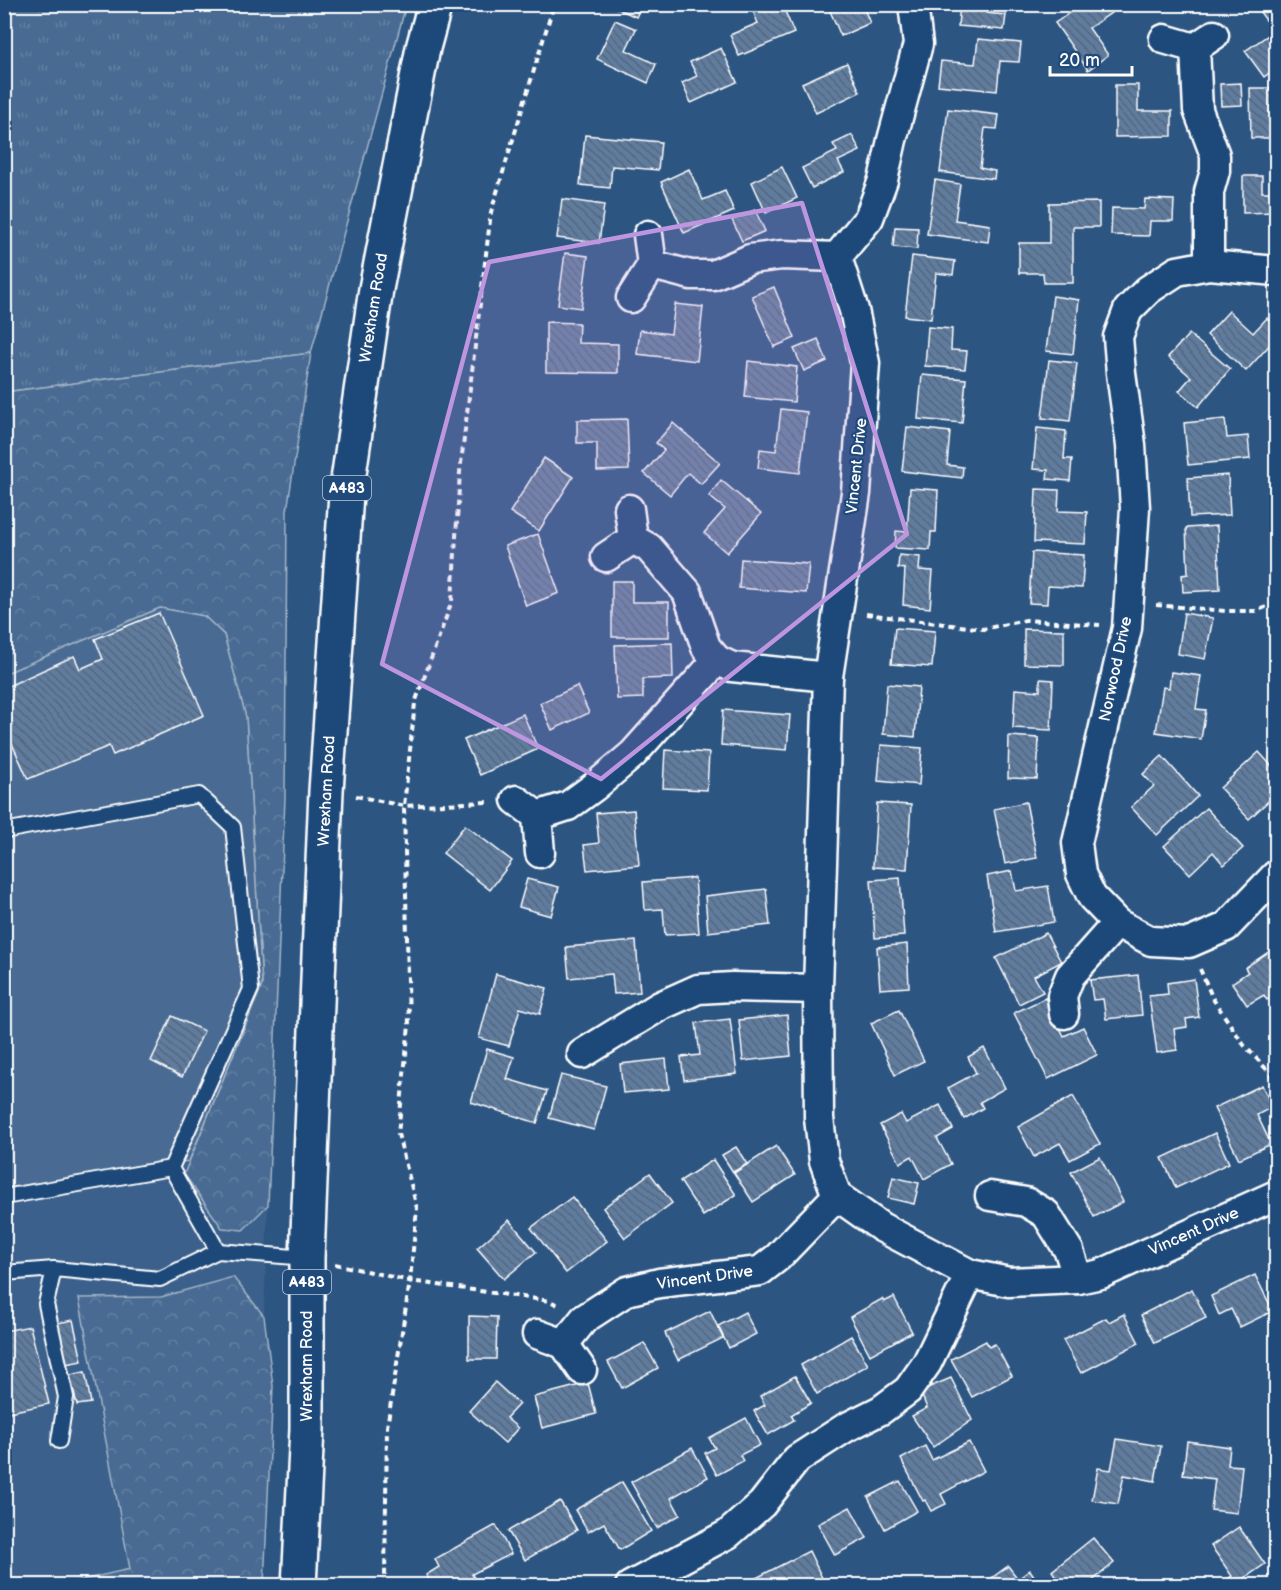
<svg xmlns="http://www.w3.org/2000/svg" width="1281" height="1590" viewBox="0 0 1281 1590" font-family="'Balsamiq Sans',sans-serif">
  <defs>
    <pattern id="grass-tufts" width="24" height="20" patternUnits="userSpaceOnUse" patternTransform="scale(1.5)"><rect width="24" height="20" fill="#486b92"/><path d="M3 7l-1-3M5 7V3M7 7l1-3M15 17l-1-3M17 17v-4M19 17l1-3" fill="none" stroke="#6381a2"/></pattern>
    <pattern id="forest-crowns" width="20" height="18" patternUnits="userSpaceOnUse" patternTransform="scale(1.5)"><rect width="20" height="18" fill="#486b92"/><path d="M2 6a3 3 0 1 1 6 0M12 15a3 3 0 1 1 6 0" fill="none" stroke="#6381a2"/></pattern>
    <pattern id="building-back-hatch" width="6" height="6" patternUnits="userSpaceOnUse" patternTransform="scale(1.5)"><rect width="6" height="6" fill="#5e7c9f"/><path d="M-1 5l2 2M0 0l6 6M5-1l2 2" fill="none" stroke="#56667a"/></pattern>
  </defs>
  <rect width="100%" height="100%" fill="#2c5582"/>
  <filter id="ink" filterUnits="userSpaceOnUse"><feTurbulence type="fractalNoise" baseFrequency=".0167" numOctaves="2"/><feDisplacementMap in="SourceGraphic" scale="12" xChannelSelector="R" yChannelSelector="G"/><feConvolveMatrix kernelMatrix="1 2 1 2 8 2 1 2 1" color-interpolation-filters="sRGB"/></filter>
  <g filter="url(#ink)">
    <polygon fill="#3b618b" points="189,1161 184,1174 243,1230 268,1205 264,1316 233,1277 161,1297 79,1299 131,1569 60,1585 5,1585 4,1188"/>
    <polygon fill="url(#grass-tufts)" stroke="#a4b5c8" stroke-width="1.5" points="4,5 406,5 311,353 5,392"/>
    <g fill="url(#forest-crowns)" stroke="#a4b5c8" stroke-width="1.5">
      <polygon points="311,353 287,511 285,798 268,1205 243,1230 222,1228 184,1174 262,985 246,718 224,635 204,616 160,608 5,674 4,392"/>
      <polygon points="233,1277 264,1316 273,1386 264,1585 60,1585 130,1569 79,1298 161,1297"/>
    </g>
    <polygon fill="#486b92" stroke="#a4b5c8" stroke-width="1.5" points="160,608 204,616 224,635 246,717 262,985 189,1161 5,1188 4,674"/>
    <g fill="url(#building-back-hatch)" stroke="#fff" stroke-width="1.5">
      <polygon points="613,4 642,4 636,17 612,6"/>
      <polygon points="750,4 782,4 794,33 739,56 730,35 758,23"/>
      <polygon points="827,4 862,4 870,23 841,36"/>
      <polygon points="960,4 986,4 986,13 1006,15 1004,30 958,26"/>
      <polygon points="1082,4 1105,4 1111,13 1089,28 1108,55 1088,70 1055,23"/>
      <polygon points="1262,4 1276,4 1276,68 1264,77 1245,51 1274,31 1257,8"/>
      <polygon points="615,20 636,29 626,50 656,64 648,83 597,59"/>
      <polygon points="978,39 1021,43 1019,62 1000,61 997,91 938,85 941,61 975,64"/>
      <polygon points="721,48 737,82 691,103 682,83 697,76 690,62"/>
      <polygon points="847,63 860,92 816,113 802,83"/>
      <polygon points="1241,83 1242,105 1221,106 1220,84"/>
      <polygon points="1115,85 1138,85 1138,111 1172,111 1172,136 1115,137"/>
      <polygon points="1250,88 1272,88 1272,105 1276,105 1276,138 1251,138"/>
      <polygon points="948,109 999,115 997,129 985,128 980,168 995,171 994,179 940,172"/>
      <polygon points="585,135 661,142 658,170 612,166 610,188 580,185"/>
      <polygon points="852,135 860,151 838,161 844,172 812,188 802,168 837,151 833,144"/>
      <polygon points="782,167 797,198 766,213 752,182"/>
      <polygon points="689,169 703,200 725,191 734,211 684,233 661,182"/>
      <polygon points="1243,176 1262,176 1262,192 1276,192 1276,212 1243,213"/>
      <polygon points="935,180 960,184 955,220 990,225 988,242 927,234"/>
      <polygon points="562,199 604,205 599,243 557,238"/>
      <polygon points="1145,199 1174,200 1173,221 1150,221 1149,236 1111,235 1112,208 1144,209"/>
      <polygon points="1099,202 1099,227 1073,227 1073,283 1044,283 1043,273 1019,273 1019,243 1049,243 1049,203"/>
      <polygon points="755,210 765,231 742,241 732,220"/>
      <polygon points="895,227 918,228 917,249 893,247"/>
      <polygon points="565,253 588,256 581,308 558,305"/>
      <polygon points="912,256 955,261 953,275 936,273 931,319 905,316"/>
      <polygon points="774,287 795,338 774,347 752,296"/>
      <polygon points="1053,296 1079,300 1073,354 1046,351"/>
      <polygon points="675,304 703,307 697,361 637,354 640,330 671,334"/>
      <polygon points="1229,311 1253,333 1267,318 1276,327 1276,338 1246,371 1207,335"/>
      <polygon points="546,322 579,323 578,343 618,344 618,373 546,372"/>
      <polygon points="928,327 952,329 951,350 967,351 965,369 925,366"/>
      <polygon points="1189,334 1230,369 1198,407 1179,391 1191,377 1168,357"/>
      <polygon points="818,339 827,361 804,371 794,349"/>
      <polygon points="1049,360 1077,363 1070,421 1042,418"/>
      <polygon points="748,361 797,367 794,402 745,397"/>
      <polygon points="922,375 966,379 962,423 918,419"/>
      <polygon points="781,409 807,412 800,473 758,468 760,449 776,451"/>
      <polygon points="627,419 629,470 597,471 597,443 577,443 577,420"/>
      <polygon points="1225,419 1227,438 1248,436 1250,459 1188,465 1184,423"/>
      <polygon points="673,423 720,463 701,484 688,473 670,495 644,473 664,450 656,443"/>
      <polygon points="907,427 950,432 947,465 963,467 962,478 902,471"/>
      <polygon points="1037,428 1066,431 1064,459 1072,459 1070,481 1047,479 1048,470 1033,469"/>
      <polygon points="544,458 573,477 539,531 510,512"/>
      <polygon points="1228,475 1230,515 1190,517 1188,478"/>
      <polygon points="721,480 761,514 727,553 704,533 725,509 709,496"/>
      <polygon points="910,488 938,490 936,532 931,532 930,550 895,548 896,531 907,532"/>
      <polygon points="1036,489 1059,490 1058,511 1087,512 1085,544 1034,542"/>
      <polygon points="1217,526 1220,590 1183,592 1182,575 1188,574 1186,528"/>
      <polygon points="538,534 559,593 526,606 505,546"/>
      <polygon points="1032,552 1084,555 1082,588 1048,586 1047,604 1029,603"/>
      <polygon points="899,555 920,557 919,570 933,571 930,608 903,605 905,569 898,568"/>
      <polygon points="741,559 809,564 806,593 739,588"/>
      <polygon points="612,581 632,581 632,602 669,602 669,637 612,637"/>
      <polygon points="159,613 204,715 113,755 109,746 28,779 4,726 4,688 74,656 80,669 103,659 95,639"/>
      <polygon points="1184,613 1213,618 1205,659 1178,654"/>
      <polygon points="895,628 935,631 932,667 891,664"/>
      <polygon points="1024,629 1064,630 1064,665 1024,664"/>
      <polygon points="672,643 673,678 643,679 643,698 617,699 615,645"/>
      <polygon points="1171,672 1201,676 1196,709 1206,710 1201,739 1156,732 1163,687 1169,688"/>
      <polygon points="1040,679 1053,680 1051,730 1013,728 1015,689 1040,691"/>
      <polygon points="887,684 919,687 915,737 883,734"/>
      <polygon points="577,686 589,713 552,730 540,703"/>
      <polygon points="723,710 790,715 787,750 721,745"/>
      <polygon points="523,714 538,749 480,775 464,740"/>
      <polygon points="1009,736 1039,738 1037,779 1008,778"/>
      <polygon points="881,745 922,748 919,785 878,781"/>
      <polygon points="665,750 709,753 707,790 663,788"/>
      <polygon points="1259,752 1276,771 1276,794 1249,819 1220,788"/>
      <polygon points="1162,756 1198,796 1157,835 1131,807 1154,786 1143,774"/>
      <polygon points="1026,802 1037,858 1005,864 994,809"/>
      <polygon points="877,803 911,805 907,869 873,867"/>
      <polygon points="1206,808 1243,848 1224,865 1213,852 1190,874 1164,846"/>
      <polygon points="634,810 639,865 587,870 584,845 599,843 596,813"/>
      <polygon points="465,825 512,861 490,890 443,853"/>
      <polygon points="1012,871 1016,891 1048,886 1054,922 996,932 987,876"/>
      <polygon points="695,878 699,933 665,935 663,909 645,910 643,882"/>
      <polygon points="900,878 904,936 875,938 871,880"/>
      <polygon points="527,879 559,887 551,916 519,907"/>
      <polygon points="766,889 770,925 708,932 705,896"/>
      <polygon points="1046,933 1061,962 1034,976 1043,992 1019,1004 996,958"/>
      <polygon points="636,941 640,992 614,994 612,974 569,978 566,947"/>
      <polygon points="907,944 909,987 880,989 877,947"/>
      <polygon points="1276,947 1276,994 1267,1000 1264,995 1247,1005 1232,983 1248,972 1245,968"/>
      <polygon points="496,974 547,988 540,1014 520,1008 509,1046 479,1038"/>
      <polygon points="1138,975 1142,1015 1106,1019 1103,999 1093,1000 1090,980"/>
      <polygon points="1194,979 1199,1017 1186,1019 1187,1027 1174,1029 1177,1050 1157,1053 1149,996 1168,994 1167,983"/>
      <polygon points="1045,998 1064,1036 1083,1027 1097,1055 1048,1079 1014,1013"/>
      <polygon points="899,1010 924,1061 895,1075 871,1023"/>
      <polygon points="787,1015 791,1056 743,1061 739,1020"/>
      <polygon points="172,1016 204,1031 182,1077 151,1061"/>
      <polygon points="730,1019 737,1074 684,1080 681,1057 700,1055 696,1023"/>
      <polygon points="984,1048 1005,1088 980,1102 983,1108 964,1119 948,1088 976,1073 968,1057"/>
      <polygon points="487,1049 514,1057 507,1079 547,1091 537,1123 471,1102"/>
      <polygon points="666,1059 669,1089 623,1093 620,1064"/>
      <polygon points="561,1075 606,1086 594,1130 549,1118"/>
      <polygon points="1262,1085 1272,1107 1257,1115 1271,1144 1239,1159 1214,1108"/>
      <polygon points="1073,1096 1100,1144 1070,1160 1060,1143 1034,1157 1018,1127"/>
      <polygon points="940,1105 953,1129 937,1138 951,1164 924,1179 912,1156 900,1163 880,1125 901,1114 906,1123"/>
      <polygon points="1215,1133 1229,1163 1176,1188 1162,1158"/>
      <polygon points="776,1146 795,1175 753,1202 734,1173"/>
      <polygon points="736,1147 747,1164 733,1172 722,1155"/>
      <polygon points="1100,1157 1123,1202 1094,1217 1071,1172"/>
      <polygon points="713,1160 736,1195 703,1216 680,1181"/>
      <polygon points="650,1173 672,1203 625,1238 603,1208"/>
      <polygon points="893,1177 919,1183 914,1204 888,1198"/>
      <polygon points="572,1197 607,1241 566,1273 531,1228"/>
      <polygon points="509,1220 536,1252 504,1279 477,1248"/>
      <polygon points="1255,1275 1273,1311 1240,1327 1231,1309 1219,1315 1211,1296"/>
      <polygon points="1192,1289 1206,1318 1155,1343 1141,1315"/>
      <polygon points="894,1297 912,1332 870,1355 850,1317 882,1299 884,1302"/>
      <polygon points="710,1311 723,1338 678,1360 665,1333"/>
      <polygon points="745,1312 756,1334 729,1348 718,1326"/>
      <polygon points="1124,1314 1139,1343 1081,1373 1063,1340 1106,1318 1109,1322"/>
      <polygon points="469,1316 497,1317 496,1359 469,1359"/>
      <polygon points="73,1320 82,1361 66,1364 57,1323"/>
      <polygon points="30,1326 49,1404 4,1413 4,1331"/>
      <polygon points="851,1336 868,1365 817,1394 801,1365"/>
      <polygon points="986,1341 989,1347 995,1344 1012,1376 972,1397 951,1359"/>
      <polygon points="644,1343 658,1368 622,1388 608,1362"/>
      <polygon points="85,1372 91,1403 77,1405 70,1375"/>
      <polygon points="795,1376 811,1403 791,1415 794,1420 768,1435 754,1411 765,1405 760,1396"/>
      <polygon points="951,1378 972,1420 933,1447 912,1416 927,1408 920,1391"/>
      <polygon points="495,1382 519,1404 506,1418 518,1428 505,1443 469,1411"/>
      <polygon points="588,1383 596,1414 542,1428 534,1397"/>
      <polygon points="746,1418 760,1445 740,1455 743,1461 717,1475 705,1453 715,1448 709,1438"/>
      <polygon points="1117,1439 1161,1446 1155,1481 1124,1475 1118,1504 1092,1500 1098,1468 1111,1470"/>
      <polygon points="1187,1441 1230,1447 1228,1465 1242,1466 1237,1513 1211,1510 1215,1479 1183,1475"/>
      <polygon points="969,1442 984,1471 941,1494 946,1504 931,1511 925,1500 923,1501 901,1459 925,1446 932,1460"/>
      <polygon points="692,1448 708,1477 671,1498 680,1515 657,1528 631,1482"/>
      <polygon points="900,1481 917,1511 885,1529 868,1497"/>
      <polygon points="622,1482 651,1531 620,1550 604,1523 588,1532 575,1510"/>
      <polygon points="560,1501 577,1530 525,1560 508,1531"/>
      <polygon points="850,1507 867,1538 835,1555 818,1524"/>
      <polygon points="496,1525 511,1554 472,1574 478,1586 428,1586 431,1584 426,1575 439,1567 435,1559"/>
      <polygon points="1239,1527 1265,1564 1239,1582 1241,1586 1218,1586 1232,1576 1211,1546"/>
      <polygon points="1093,1538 1114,1563 1086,1586 1063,1586 1052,1571"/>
      <polygon points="809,1551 824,1582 818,1586 752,1586 750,1581"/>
      <polygon points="1008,1566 1018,1579 1030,1570 1041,1586 981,1586"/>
    </g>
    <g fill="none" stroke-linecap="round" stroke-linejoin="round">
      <defs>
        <g id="service">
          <polyline points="4,831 199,795 233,827 251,989 171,1168 218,1251"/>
          <polyline points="4,1197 171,1168"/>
          <polyline points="54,1269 46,1304 66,1397 59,1441"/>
          <polyline points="4,1273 54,1269 160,1279 218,1251 307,1258"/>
        </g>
        <g id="minor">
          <polyline points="913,4 918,44 892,140 883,180 869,218 837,257 854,310 865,363 856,493 828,677 818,989 819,1118 824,1161 837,1196 881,1227 970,1274 1009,1282 1078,1279 1101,1274 1276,1195"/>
          <polyline points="1164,39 1195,48 1214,35"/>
          <polyline points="1195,48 1198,110 1215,155 1215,171 1209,192 1209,265"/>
          <polyline points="652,265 691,275 713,275 750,259 782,255 837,257"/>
          <polyline points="1276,271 1209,265 1177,271 1148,290 1128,310 1118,337 1121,373 1131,445 1135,508 1127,628 1077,843 1081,874 1092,897 1117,923 1151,941 1189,943 1226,927 1276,875"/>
          <polyline points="631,298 652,265 648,235"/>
          <polyline points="633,539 649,548 687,592 706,647 717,660"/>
          <polyline points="606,557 633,539 629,509"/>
          <polyline points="516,800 537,816 540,853"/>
          <polyline points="537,816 568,806 594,787 633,754 717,660 732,667 828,677"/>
          <polyline points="1064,1014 1062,996 1070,976 1117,923"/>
          <polyline points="582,1054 660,1006 698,989 732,987 818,989"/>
          <polyline points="990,1196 1026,1202 1046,1214 1069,1251 1078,1279"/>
          <polyline points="537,1334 564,1344 582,1370"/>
          <polyline points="564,1344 584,1319 627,1291 659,1283 760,1271 778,1257 837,1196"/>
          <polyline points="630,1586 728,1534 762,1504 797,1459 845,1428 881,1410 908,1390 927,1363 970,1274"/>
        </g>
        <polyline id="trunk" points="299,1586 307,1429 307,1258 318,979 326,791 346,494 376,289 423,48 435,4"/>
      </defs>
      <use href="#service" stroke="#fff" stroke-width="18"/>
      <use href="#minor" stroke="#fff" stroke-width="33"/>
      <use href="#trunk" stroke="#fff" stroke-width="38"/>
      <g stroke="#fff" stroke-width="4" stroke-dasharray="6 4.5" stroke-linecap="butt">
        <polyline points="1156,605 1226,611 1256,611 1276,603"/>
        <polyline points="866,614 983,629 1026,620 1100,625"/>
        <polyline points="356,796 404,806 488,802"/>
        <polyline points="1200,969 1213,999 1244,1045 1270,1073 1276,1085"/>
        <polyline points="335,1264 410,1281 550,1301 560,1306"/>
        <polyline points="383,1586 385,1576 387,1427 410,1281 417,1208 398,1134 409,1025 404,806 415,703 452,601 460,472 491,212 554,4"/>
      </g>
      <use href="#service" stroke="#1f4a7a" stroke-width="14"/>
      <use href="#minor" stroke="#1f4a7a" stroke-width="28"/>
      <use href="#trunk" stroke="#1f4a7a" stroke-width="33"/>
    </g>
  </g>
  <path fill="#bd96df" fill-opacity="0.2" stroke="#bd96df" stroke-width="4.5" stroke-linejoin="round" d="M802,203L907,534L601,779L382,664L489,262Z"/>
  <g text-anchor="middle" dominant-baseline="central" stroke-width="4.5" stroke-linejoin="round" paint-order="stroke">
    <g fill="#1f4a7a" stroke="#bcc9d7" stroke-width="1.5">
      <rect x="323" y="476" width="48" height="24" rx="4.5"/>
      <rect x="283" y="1270" width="48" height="24" rx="4.5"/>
    </g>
    <g font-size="15" font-weight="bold" fill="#fff">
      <text x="347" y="488">A483</text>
      <text x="307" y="1282">A483</text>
    </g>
    <g font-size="16" fill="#fff" stroke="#1f4a7a">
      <text transform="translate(374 308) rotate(-81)">Wrexham Road</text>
      <text transform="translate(857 466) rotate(-84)">Vincent Drive</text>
      <text transform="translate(1116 669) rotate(-78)">Norwood Drive</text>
      <text transform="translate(327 791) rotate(-87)">Wrexham Road</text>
      <text transform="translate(1194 1232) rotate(-24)">Vincent Drive</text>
      <text transform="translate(705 1278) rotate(-8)">Vincent Drive</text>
      <text transform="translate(307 1366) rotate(-90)">Wrexham Road</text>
    </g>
  </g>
  <rect width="1281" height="1590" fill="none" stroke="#1f4a7a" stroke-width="24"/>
  <rect x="12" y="12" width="1257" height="1566" fill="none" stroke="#fff" stroke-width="2" filter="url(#ink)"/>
  <path d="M1050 66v9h82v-9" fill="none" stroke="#ffffff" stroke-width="3"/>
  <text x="1059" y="66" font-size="18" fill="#ffffff" stroke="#1f4a7a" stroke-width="4.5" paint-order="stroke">20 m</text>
</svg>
